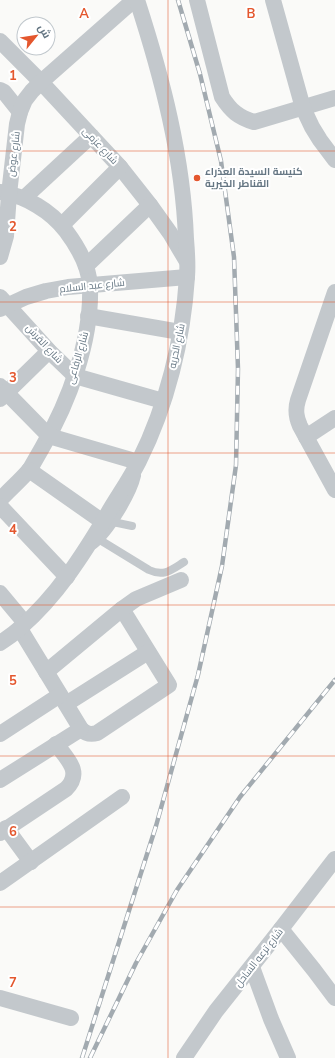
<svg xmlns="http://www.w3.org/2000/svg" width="335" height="1058" viewBox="0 0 335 1058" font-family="'Nunito Sans',Cairo,sans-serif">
  <rect width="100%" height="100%" fill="#fafaf8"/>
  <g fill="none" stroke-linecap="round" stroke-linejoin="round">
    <g stroke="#c3c8cc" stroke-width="8">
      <polyline points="113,522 132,526"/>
      <path d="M100,540L149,570C164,577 171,570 184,562"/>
      <path d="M94,545C110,533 133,494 137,476"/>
    </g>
    <g stroke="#c3c8cc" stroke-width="16">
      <path d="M197,0L222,97C231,111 238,117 254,122L335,98"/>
      <polyline points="273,0 303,108 312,127 320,140 335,160"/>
      <polyline points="0,41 41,82 120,167 150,205 170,233 186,260"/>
      <polyline points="0,90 4,92 20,112"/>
      <path d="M0,192C26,196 51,211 66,231C78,247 89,266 90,286C92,340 69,402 42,448C38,455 34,462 30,469C22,479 9,490 0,500"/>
      <polyline points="24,198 91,136"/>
      <polyline points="62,225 120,167"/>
      <polyline points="0,257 6,236 9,194 17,124 20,112 25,100 32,91 41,82 134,0"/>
      <polyline points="86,266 150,205"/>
      <path d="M335,292L298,400C295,410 296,417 300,426L335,490"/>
      <polyline points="0,297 49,351 75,376 163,401"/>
      <polyline points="0,309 26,297 46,291 68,287 187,277"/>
      <polyline points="88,316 180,332"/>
      <polyline points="0,386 49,436 138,462"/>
      <polyline points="0,399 49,351"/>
      <polyline points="306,437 335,418"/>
      <polyline points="29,470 103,522"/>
      <polyline points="0,506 67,577"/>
      <polyline points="0,593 25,623"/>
      <path d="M20,629L81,729C86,734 90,735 97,733L169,685L122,609"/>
      <path d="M0,643C7,638 14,634 20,628C57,596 83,555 108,513C118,496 130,479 139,461C167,405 183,340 187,277C188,265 187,251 186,239C183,157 162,77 137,0"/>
      <polyline points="46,672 122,609 136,599 181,580"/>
      <polyline points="66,704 148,652"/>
      <polyline points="0,734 60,695"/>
      <polyline points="0,780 81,729"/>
      <polyline points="6,828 31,862"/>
      <path d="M0,833L66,789C83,772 67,759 56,744"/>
      <polyline points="0,883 122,797"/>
      <polyline points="281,929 314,970 335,998"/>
      <polyline points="252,967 271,1019 288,1058"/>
      <polyline points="0,998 71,1018"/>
      <polyline points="184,1058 216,1011 281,929 335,859"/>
    </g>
    <defs>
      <g id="rail">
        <polyline points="82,1058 156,826 198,675 222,566 236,465 238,369 234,257 221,161 200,74 178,0"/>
        <polyline points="90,1058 136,963 177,890 240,797 335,680"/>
      </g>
    </defs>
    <use href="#rail" stroke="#a2aab0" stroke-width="4.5"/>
    <use href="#rail" stroke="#fff" stroke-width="3" stroke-dasharray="9" stroke-linecap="butt"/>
  </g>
  <path fill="none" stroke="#e4572e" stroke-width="1" stroke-opacity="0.55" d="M168,0V1058M0,151H335M0,302H335M0,453H335M0,605H335M0,756H335M0,907H335"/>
  <circle fill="#e4572e" stroke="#fff" stroke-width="1.5" cx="197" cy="178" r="4"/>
  <g text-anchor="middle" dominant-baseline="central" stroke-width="4" stroke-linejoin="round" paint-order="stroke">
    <g font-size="10" fill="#657683" stroke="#fff">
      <text transform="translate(100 146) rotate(47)">شارع عزمى</text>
      <text transform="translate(14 154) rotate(-83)">شارع عوض</text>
      <text transform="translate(92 286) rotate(-6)">شارع عبد السلام</text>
      <text transform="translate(44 344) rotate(47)">شارع القرش</text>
      <text transform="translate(177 346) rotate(-78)">شارع الحريه</text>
      <text transform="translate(78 358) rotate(-74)">شارع الرفاعى</text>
      <text transform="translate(259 958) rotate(-52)">شارع ترعه الساحل</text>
    </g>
    <g font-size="10" font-weight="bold" fill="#657683" stroke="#fff" text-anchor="start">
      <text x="205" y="172">كنيسة السيدة العذراء<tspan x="205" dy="12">القناطر الخيرية</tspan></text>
    </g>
  </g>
  <g font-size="13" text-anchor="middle" font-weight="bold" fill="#e4572e" stroke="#fff" stroke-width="4" stroke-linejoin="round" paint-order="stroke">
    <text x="84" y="18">A</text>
    <text x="251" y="18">B</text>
    <text x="13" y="80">1</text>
    <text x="13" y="231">2</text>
    <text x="13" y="382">3</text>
    <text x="13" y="534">4</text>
    <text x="13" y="685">5</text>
    <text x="13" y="836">6</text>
    <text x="13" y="987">7</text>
  </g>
  <g transform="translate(36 36) rotate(60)"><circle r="19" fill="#ffffff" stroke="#c1c8cd"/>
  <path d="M0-3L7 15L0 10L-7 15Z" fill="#e4572e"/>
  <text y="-6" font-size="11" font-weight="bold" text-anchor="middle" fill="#657683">ش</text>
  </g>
</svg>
